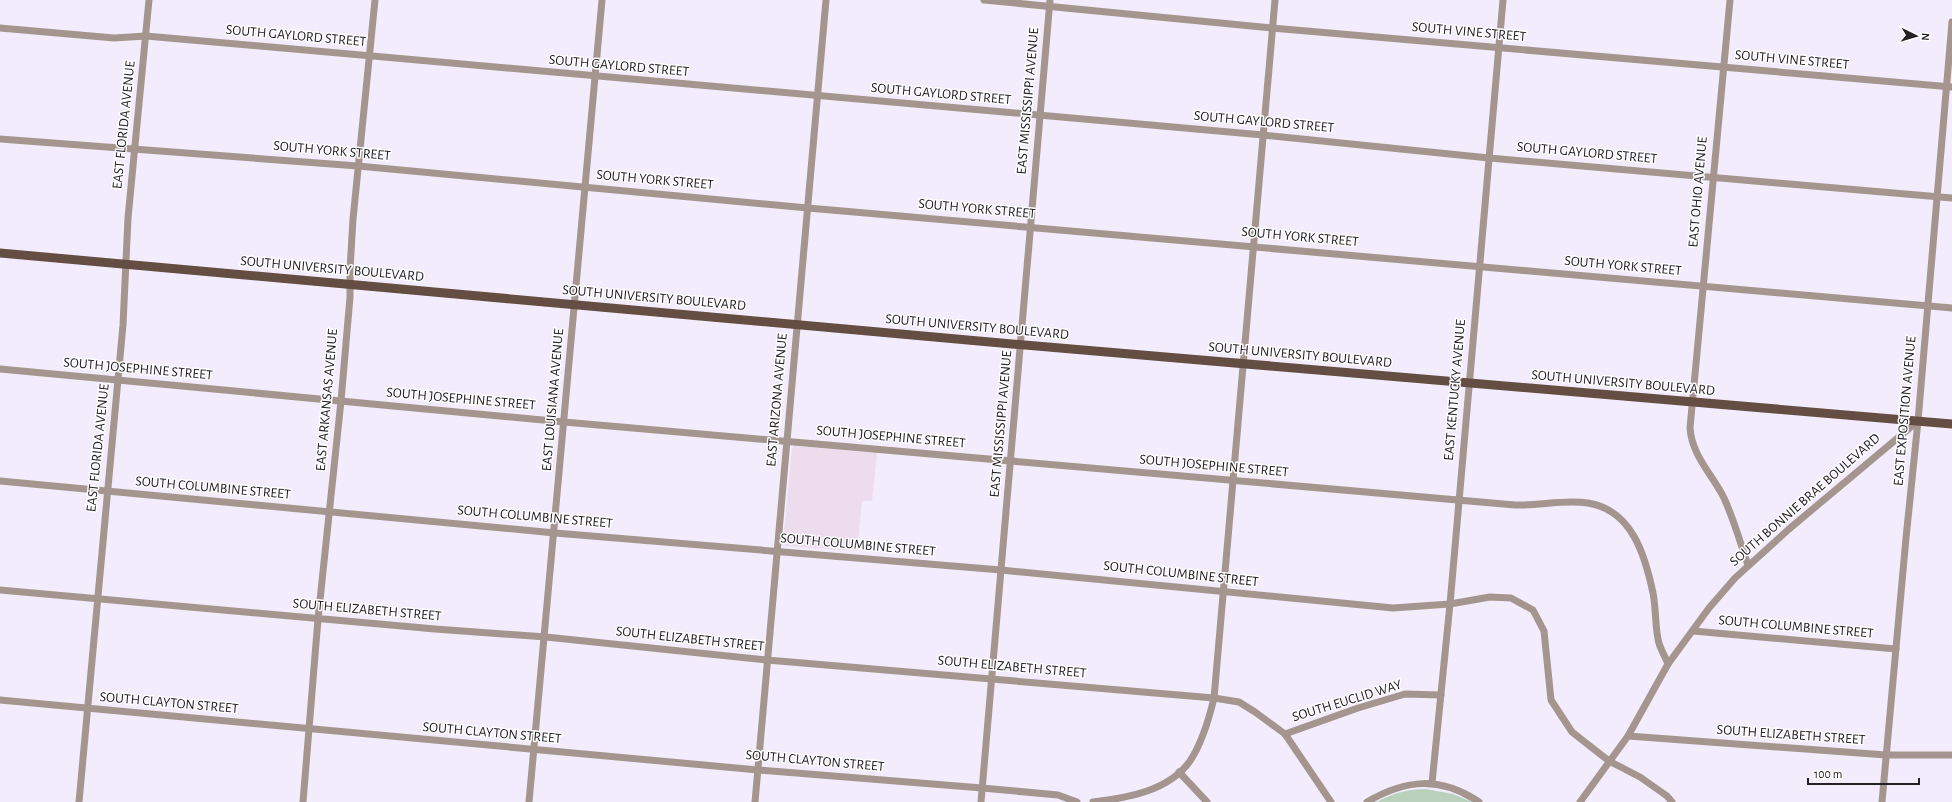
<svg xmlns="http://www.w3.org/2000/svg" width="1952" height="802" viewBox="0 0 1952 802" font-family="'Alegreya Sans',sans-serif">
  <rect width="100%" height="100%" fill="#f3ecfc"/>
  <polygon fill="#ecdcee" points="794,446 877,453 872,501 862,501 857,551 786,546 783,543 792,448"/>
  <path fill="#b9d1bc" d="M1426,789L1453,794L1472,802H1377C1392,793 1409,789 1426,789Z"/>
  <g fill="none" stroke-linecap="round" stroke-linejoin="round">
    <g stroke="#a4968f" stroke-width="7">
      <polyline points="984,0 1272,28 1952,87"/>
      <path d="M1730,0L1690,428C1692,456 1712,474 1724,498C1734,520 1740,542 1748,565"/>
      <polyline points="0,28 114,38 146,36 1263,135 1489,158 1952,198"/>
      <polyline points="0,139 358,166 808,208 1952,308"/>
      <path d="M0,369L564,422L1515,505C1539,506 1564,499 1588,503C1632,510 1645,555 1653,593C1656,608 1655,624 1658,639C1659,647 1665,656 1668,664"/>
      <polyline points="0,481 555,533 1001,570 1393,608 1450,604 1490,597 1511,598 1533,610 1544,631 1551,700 1572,732 1609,761 1640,777 1667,796 1672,802"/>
      <polyline points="0,590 435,629 546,637 767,660 1214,698 1239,702 1255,712 1285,734 1331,802"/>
      <polyline points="1693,631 1896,649"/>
      <polyline points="0,700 758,770 982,788 1058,795 1077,802"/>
      <polyline points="1285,734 1358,708 1405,694 1441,695"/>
      <polyline points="1628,736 1886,755 1952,755"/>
      <polyline points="1179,772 1207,802"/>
      <polyline points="1432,783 1450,604 1503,0"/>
      <polyline points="79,802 123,325 128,218 149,0"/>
      <polyline points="303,802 318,619 341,401 350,297 350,269 353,219 375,0"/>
      <polyline points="529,802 602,0"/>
      <polyline points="755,802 826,0"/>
      <polyline points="981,802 1050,0"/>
      <path d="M1093,802C1127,798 1169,791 1190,761C1202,743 1209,719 1214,698L1275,0"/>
      <path d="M1367,802C1406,779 1440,776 1479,802"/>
      <polyline points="1580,802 1628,736 1668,664 1709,608 1735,578 1789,529 1918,421"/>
      <polyline points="1882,802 1906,538 1918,421 1952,22"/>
    </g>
    <polyline stroke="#644d42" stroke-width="9" points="0,253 1012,344 1952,424"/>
  </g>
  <g text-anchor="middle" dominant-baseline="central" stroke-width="3" stroke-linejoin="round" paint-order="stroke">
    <g font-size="14" fill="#232026" stroke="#fff">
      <text transform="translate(1469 32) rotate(5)">SOUTH VINE STREET</text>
      <text transform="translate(296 36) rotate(5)">SOUTH GAYLORD STREET</text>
      <text transform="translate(1792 60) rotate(5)">SOUTH VINE STREET</text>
      <text transform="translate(619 66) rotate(5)">SOUTH GAYLORD STREET</text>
      <text transform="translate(941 94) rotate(5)">SOUTH GAYLORD STREET</text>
      <text transform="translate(1028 101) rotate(-85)">EAST MISSISSIPPI AVENUE</text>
      <text transform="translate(1264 122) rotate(5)">SOUTH GAYLORD STREET</text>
      <text transform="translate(124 125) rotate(-84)">EAST FLORIDA AVENUE</text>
      <text transform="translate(332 151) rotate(5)">SOUTH YORK STREET</text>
      <text transform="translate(1587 153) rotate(5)">SOUTH GAYLORD STREET</text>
      <text transform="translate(655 180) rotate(5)">SOUTH YORK STREET</text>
      <text transform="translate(1698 192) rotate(-85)">EAST OHIO AVENUE</text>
      <text transform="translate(977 209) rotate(5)">SOUTH YORK STREET</text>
      <text transform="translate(1300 237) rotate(5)">SOUTH YORK STREET</text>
      <text transform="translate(1623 266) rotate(5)">SOUTH YORK STREET</text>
      <text transform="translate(332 269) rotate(5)">SOUTH UNIVERSITY BOULEVARD</text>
      <text transform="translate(654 298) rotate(5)">SOUTH UNIVERSITY BOULEVARD</text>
      <text transform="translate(977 327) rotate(5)">SOUTH UNIVERSITY BOULEVARD</text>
      <text transform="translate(1300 355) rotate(5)">SOUTH UNIVERSITY BOULEVARD</text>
      <text transform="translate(138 369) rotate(5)">SOUTH JOSEPHINE STREET</text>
      <text transform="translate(1623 383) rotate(5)">SOUTH UNIVERSITY BOULEVARD</text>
      <text transform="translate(1455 390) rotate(-85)">EAST KENTUCKY AVENUE</text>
      <text transform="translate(461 399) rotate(5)">SOUTH JOSEPHINE STREET</text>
      <text transform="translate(327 400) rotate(-85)">EAST ARKANSAS AVENUE</text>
      <text transform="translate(553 400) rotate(-85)">EAST LOUISIANA AVENUE</text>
      <text transform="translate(777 400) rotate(-85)">EAST ARIZONA AVENUE</text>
      <text transform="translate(1905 411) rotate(-85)">EAST EXPOSITION AVENUE</text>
      <text transform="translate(1001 424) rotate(-85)">EAST MISSISSIPPI AVENUE</text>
      <text transform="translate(891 437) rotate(5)">SOUTH JOSEPHINE STREET</text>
      <text transform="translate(98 448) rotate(-84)">EAST FLORIDA AVENUE</text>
      <text transform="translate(1214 466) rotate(5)">SOUTH JOSEPHINE STREET</text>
      <text transform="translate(213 488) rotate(5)">SOUTH COLUMBINE STREET</text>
      <text transform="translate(1805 500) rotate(-41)">SOUTH BONNIE BRAE BOULEVARD</text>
      <text transform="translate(535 517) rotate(5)">SOUTH COLUMBINE STREET</text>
      <text transform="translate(858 545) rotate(5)">SOUTH COLUMBINE STREET</text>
      <text transform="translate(1181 574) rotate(6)">SOUTH COLUMBINE STREET</text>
      <text transform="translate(367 610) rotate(5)">SOUTH ELIZABETH STREET</text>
      <text transform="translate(1796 627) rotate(5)">SOUTH COLUMBINE STREET</text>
      <text transform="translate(690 639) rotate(6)">SOUTH ELIZABETH STREET</text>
      <text transform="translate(1012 667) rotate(5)">SOUTH ELIZABETH STREET</text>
      <text transform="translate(1347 701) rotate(-17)">SOUTH EUCLID WAY</text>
      <text transform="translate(169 703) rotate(5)">SOUTH CLAYTON STREET</text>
      <text transform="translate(492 733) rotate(5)">SOUTH CLAYTON STREET</text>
      <text transform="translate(1791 735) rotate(4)">SOUTH ELIZABETH STREET</text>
      <text transform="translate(815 761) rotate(5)">SOUTH CLAYTON STREET</text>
    </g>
  </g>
  <g transform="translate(1916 36) rotate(95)" stroke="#ffffff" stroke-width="3" paint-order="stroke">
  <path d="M0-3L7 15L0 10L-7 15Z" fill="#232026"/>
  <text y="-6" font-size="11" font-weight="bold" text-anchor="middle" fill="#232026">N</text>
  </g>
  <path d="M1808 778v6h111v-6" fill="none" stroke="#232026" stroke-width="2"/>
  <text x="1814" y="778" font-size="12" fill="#232026" stroke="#ffffff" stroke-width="3" paint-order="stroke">100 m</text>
</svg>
